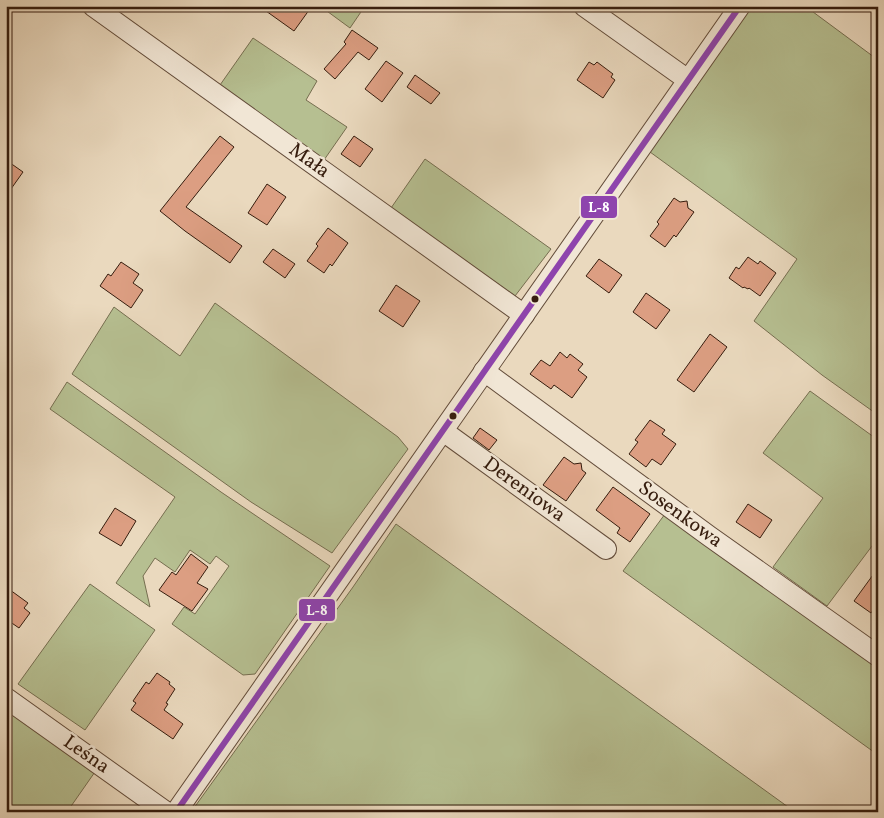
<svg xmlns="http://www.w3.org/2000/svg" width="884" height="818" viewBox="0 0 884 818" font-family="Vollkorn,serif">
  <rect width="100%" height="100%" fill="#ead9be"/>
  <filter id="stains"><feTurbulence type="fractalNoise" baseFrequency=".004" numOctaves="4"/><feColorMatrix values="0 0 0 0 .2 0 0 0 0 .09 0 0 0 0 .02 0 0 0 .5 -.17"/></filter>
  <radialGradient id="worn" r=".72"><stop offset=".6" stop-color="#630" stop-opacity="0"/><stop offset="1" stop-color="#630" stop-opacity=".3"/></radialGradient>
  <g fill="#b6bf91" stroke="#766e50">
    <polygon points="320,6 365,6 350,28"/>
    <polygon points="752,6 805,6 878,60 878,415 822,375 754,321 797,259 650,152"/>
    <polygon points="253,38 317,81 306,100 347,127 324,160 220,85"/>
    <polygon points="425,159 551,249 515,296 391,208"/>
    <polygon points="215,303 398,437 408,449 332,553 251,502 72,374 114,307 180,356"/>
    <polygon points="67,382 221,492 330,566 255,674 243,675 172,624 184,607 195,614 229,566 216,556 210,564 190,550 175,572 155,558 143,576 150,607 116,583 175,497 50,409"/>
    <polygon points="810,391 878,440 878,538 827,606 773,567 823,498 763,453"/>
    <polygon points="665,514 878,667 878,755 623,571"/>
    <polygon points="396,524 795,812 191,812 353,587"/>
    <polygon points="90,584 155,630 85,730 18,684"/>
    <polygon points="6,706 97,769 67,812 6,812"/>
  </g>
  <g fill="#dc9e82" stroke="#361d0e">
    <polygon points="259,6 312,6 294,31"/>
    <polygon points="352,30 378,48 369,60 358,52 335,79 324,69 346,44 344,42"/>
    <polygon points="386,61 403,73 382,102 365,89"/>
    <polygon points="589,62 594,65 597,62 613,74 611,77 615,80 603,98 577,80"/>
    <polygon points="415,75 440,93 431,104 407,87"/>
    <polygon points="220,136 234,147 186,207 242,246 230,263 185,231 160,211"/>
    <polygon points="354,136 373,149 360,167 341,154"/>
    <polygon points="6,160 23,172 6,196"/>
    <polygon points="267,184 286,197 267,225 248,213"/>
    <polygon points="674,198 680,202 687,201 688,208 694,212 676,237 674,235 665,247 650,236 659,224 657,222"/>
    <polygon points="328,228 348,243 332,266 330,264 324,273 307,261 318,246 316,244"/>
    <polygon points="273,249 295,264 285,278 263,262"/>
    <polygon points="748,257 758,264 760,261 776,273 760,296 749,288 748,289 744,287 743,288 729,278 736,267 739,269"/>
    <polygon points="599,259 622,275 609,293 586,276"/>
    <polygon points="121,262 139,274 133,283 143,290 131,308 100,286 108,274 111,276"/>
    <polygon points="396,285 420,301 403,327 379,311"/>
    <polygon points="646,293 670,310 656,329 633,312"/>
    <polygon points="710,334 727,347 694,392 677,380"/>
    <polygon points="560,352 567,358 570,354 583,364 578,370 587,377 572,398 554,385 551,389 530,374 541,360 550,366"/>
    <polygon points="650,420 665,430 662,434 676,444 661,465 652,459 646,467 629,454 638,442 635,440"/>
    <polygon points="480,428 497,440 489,450 473,438"/>
    <polygon points="564,457 574,464 581,463 582,470 586,473 566,501 543,485"/>
    <polygon points="613,487 650,514 630,542 617,533 620,528 596,510"/>
    <polygon points="748,504 772,520 760,538 736,522"/>
    <polygon points="115,508 136,521 121,546 99,533"/>
    <polygon points="191,554 208,567 197,583 208,589 192,611 159,590 172,572 176,575"/>
    <polygon points="878,568 878,603 871,613 854,601"/>
    <polygon points="6,587 28,603 24,608 30,613 19,628 6,619"/>
    <polygon points="157,673 170,682 169,684 175,689 166,703 168,704 164,710 183,724 173,739 131,710 136,703 133,701 146,682 149,684"/>
  </g>
  <g fill="none" stroke-linecap="round" stroke-linejoin="round">
    <defs>
      <g id="minor">
        <polyline points="93,6 524,315"/>
        <polyline points="584,6 688,80"/>
        <polyline points="484,371 709,536 878,656"/>
        <polyline points="443,431 606,549"/>
        <polyline points="6,698 166,812"/>
        <polyline points="176,812 740,6"/>
      </g>
    </defs>
    <use href="#minor" stroke="#634c3a" stroke-width="22"/>
    <use href="#minor" stroke="#f1e6d5" stroke-width="20"/>
    <defs>
      <polyline id="bus-1" points="176,812 740,6"/>
    </defs>
    <use href="#bus-1" stroke="#f1e6d5" stroke-width="10"/>
    <use href="#bus-1" stroke="#8e44ad" stroke-width="6"/>
  </g>
  <g fill="#361d0e" stroke="#f1e6d5" stroke-width="2">
    <circle cx="535" cy="299" r="4.5"/>
    <circle cx="453" cy="416" r="4.5"/>
  </g>
  <g text-anchor="middle" dominant-baseline="central" stroke-width="5" stroke-linejoin="round" paint-order="stroke">
    <g font-size="20" fill="#361d0e" stroke="#f1e6d5">
      <text transform="translate(309 161) rotate(36)">Mała</text>
      <text transform="translate(524 490) rotate(36)">Dereniowa</text>
      <text transform="translate(680 515) rotate(36)">Sosenkowa</text>
      <text transform="translate(86 755) rotate(35)">Leśna</text>
    </g>
  </g>
  <g stroke="#f1e6d5" stroke-width="2">
    <rect x="580" y="195" width="38" height="24" rx="5" fill="#8e44ad"/>
    <rect x="298" y="598" width="38" height="24" rx="5" fill="#8e44ad"/>
  </g>
  <g font-size="14" text-anchor="middle" font-weight="bold" fill="#fff">
    <text x="599" y="212">L-8</text>
    <text x="317" y="615">L-8</text>
  </g>
  <rect width="884" height="818" fill="none" stroke="#ead9be" stroke-width="25"/>
  <rect x="8" y="8" width="869" height="803" fill="none" stroke="#361d0e" stroke-width="2.5"/>
  <rect x="12" y="12" width="859" height="793" fill="none" stroke="#361d0e"/>
  <rect width="100%" height="100%" filter="url(#stains)"/>
  <rect width="100%" height="100%" fill="url(#worn)"/>
</svg>
